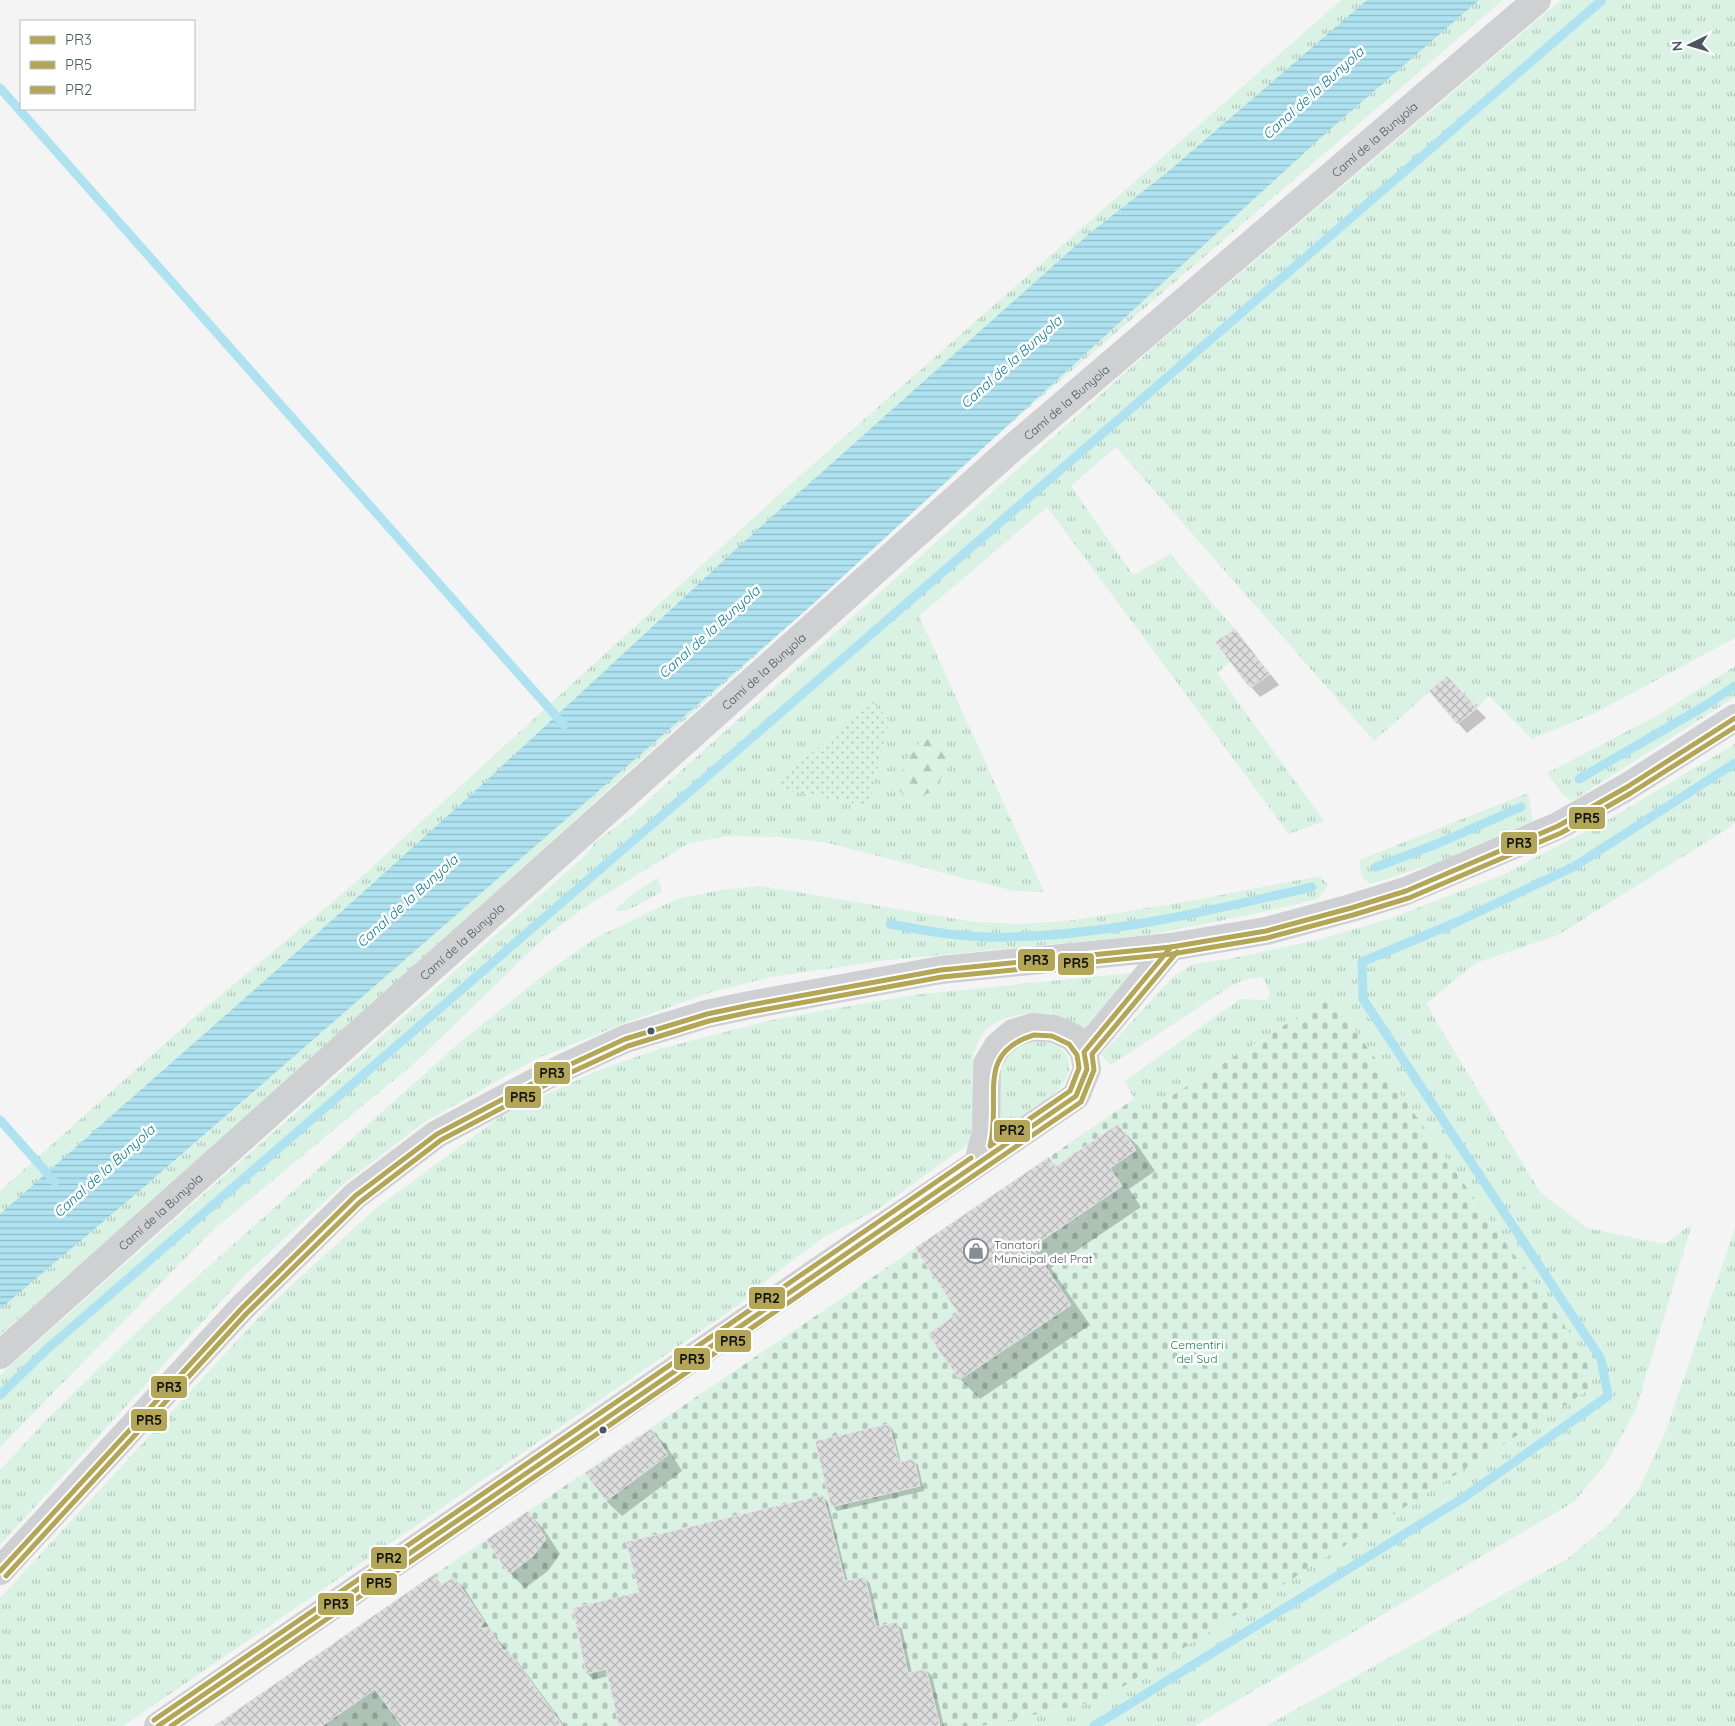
<svg xmlns="http://www.w3.org/2000/svg" width="1735" height="1726" viewBox="0 0 1735 1726" font-family="Quicksand,sans-serif">
  <defs>
    <pattern id="grass-tufts" width="24" height="20" patternUnits="userSpaceOnUse" patternTransform="scale(1.25)"><rect width="24" height="20" fill="#d9f2e3"/><path d="M3 7l-1-3M5 7V3M7 7l1-3M15 17l-1-3M17 17v-4M19 17l1-3" fill="none" stroke="#b2c7bb"/></pattern>
    <pattern id="forest-firs" width="22" height="20" patternUnits="userSpaceOnUse" patternTransform="scale(1.25)"><rect width="22" height="20" fill="#d9f2e3"/><path d="M5 1l3.5 6h-7zM16 11l3.5 6h-7z" fill="#b2c7bb"/></pattern>
    <pattern id="cemetery-stones" width="16" height="16" patternUnits="userSpaceOnUse" patternTransform="scale(1.25)"><rect width="16" height="16" fill="#d9f2e3"/><path d="M2 7V4a2 2 0 0 1 4 0v3zM10 15v-3a2 2 0 0 1 4 0v3z" fill="#b2c7bb"/></pattern>
    <pattern id="park-dots" width="8" height="8" patternUnits="userSpaceOnUse" patternTransform="scale(1.25)"><rect width="8" height="8" fill="#d9f2e3"/><path d="M2 2h.1M6 6h.1" fill="none" stroke="#b2c7bb" stroke-width="1.8" stroke-linecap="round"/></pattern>
    <pattern id="water-rules" width="6" height="5" patternUnits="userSpaceOnUse" patternTransform="scale(1.25)"><rect width="6" height="5" fill="#aee2f0"/><path d="M0 2.5h6" fill="none" stroke="#90bac6"/></pattern>
    <pattern id="building-cross-hatch" width="8" height="8" patternUnits="userSpaceOnUse" patternTransform="scale(1.25)"><rect width="8" height="8" fill="#ddddde"/><path d="M0 0l8 8M0 8l8-8" fill="none" stroke="#b5b6b7"/></pattern>
  </defs>
  <rect width="100%" height="100%" fill="#f4f4f4"/>
  <g fill="url(#grass-tufts)">
    <polygon points="1341,0 1398,0 0,1239 0,1191 199,1013 349,888 785,489"/>
    <polygon points="1460,0 1503,0 1019,416 289,1080 0,1335 0,1296"/>
    <polygon points="1561,0 1735,0 1735,638 1597,712 1532,739 1489,696 1477,708 1447,676 1374,741 1116,447 1071,486 1133,575 1170,554 1235,629 1216,642 1230,662 1217,673 1324,821 1289,834 1047,507 919,616 1044,892 1014,891 828,843 782,837 728,836 689,843 587,906 545,937 418,1060 213,1230 0,1447 0,1375 587,854 596,841 632,815 674,777 1156,345"/>
    <polygon points="1735,666 1735,697 1572,801 1563,795 1547,773 1660,714"/>
    <polygon points="1735,744 1735,822 1727,829 1558,935 1476,963 1427,1003 1436,1021 1540,1192 1587,1228 1664,1244 1692,1224 1636,1409 1608,1461 1574,1502 1194,1726 981,1726 1102,1700 1331,996 1145,1113 1134,1099 1125,1081 1240,999 1267,1000 1270,993 1263,977 1251,978 1234,984 1111,1065 1101,1055 1174,976 1193,964 1229,959 1317,940 1389,919 1502,875 1606,821"/>
    <polygon points="1528,793 1533,821 1436,863 1370,884 1362,877 1359,860"/>
    <polygon points="1320,876 1328,885 1318,899 1254,914 1148,935 888,960 770,977 712,992 630,1021 536,1059 423,1123 345,1183 245,1275 0,1545 0,1470 51,1415 151,1318 458,1044 550,970 597,937 677,899 720,890 760,886 974,922 1022,924 1068,921 1190,901"/>
    <polygon points="658,878 662,892 626,911 614,911 634,893"/>
    <path d="M1132,973L1085,1030C1060,1015 1047,1009 1017,1015C948,1030 983,1094 970,1143L878,1209L824,1237L776,1273L740,1304L123,1726H0V1598L271,1304L375,1209L504,1114L599,1070L659,1049L776,1019L912,995Z"/>
    <path d="M1037,1040C1051,1043 1067,1047 1069,1063C1073,1092 1019,1119 997,1134C998,1099 989,1044 1037,1040Z"/>
    <polygon points="1735,1228 1735,1726 1266,1726 1567,1559 1612,1522 1639,1489 1665,1433"/>
  </g>
  <polygon fill="url(#forest-firs)" points="923,739 945,741 949,766 932,792 908,801 896,786 908,758"/>
  <path fill="url(#cemetery-stones)" d="M1331,996L1590,1362V1389L1102,1700L981,1726H214C519,1515 828,1309 1134,1099L1146,1112Z"/>
  <polygon fill="url(#park-dots)" points="873,702 889,720 869,806 788,791 778,781"/>
  <polygon fill="url(#water-rules)" points="1367,0 1479,0 1327,132 813,604 144,1187 0,1309 0,1214 270,976 473,793 747,539 1090,233 1170,170"/>
  <g fill="#0003">
    <polygon points="1235,630 1279,685 1260,697 1251,687"/>
    <polygon points="1447,678 1486,718 1467,733 1458,723"/>
    <polygon points="1118,1126 1138,1146 1155,1171 1129,1189 1141,1207 1051,1268 1090,1325 980,1399 960,1379 960,1314 1049,1159 1057,1167"/>
    <polygon points="889,1425 893,1430 901,1463 913,1460 918,1465 924,1491 837,1511 833,1506"/>
    <polygon points="651,1430 666,1445 682,1471 622,1516 606,1501"/>
    <polygon points="822,1496 828,1502 848,1582 865,1578 870,1584 880,1627 896,1624 902,1629 912,1673 926,1670 932,1676 944,1726 640,1726 609,1676 593,1680 588,1674 575,1609 641,1593"/>
    <polygon points="528,1513 543,1528 560,1554 548,1571 525,1588 510,1573"/>
    <polygon points="434,1576 443,1585 454,1578 465,1589 494,1635 518,1662 565,1726 263,1726"/>
  </g>
  <g fill="none" stroke-linecap="round" stroke-linejoin="round">
    <g stroke="#aee2f0" stroke-width="9">
      <polyline points="0,88 564,725"/>
      <polyline points="1579,779 1703,707 1735,686"/>
      <polyline points="1376,867 1437,844 1521,807"/>
      <path d="M890,924C930,932 971,939 1012,937C1114,934 1213,910 1312,887"/>
      <polyline points="0,1120 55,1182"/>
      <polyline points="0,1395 46,1350 1602,0"/>
      <polyline points="1094,1726 1463,1498 1608,1396 1601,1359 1363,999 1362,962 1457,922 1575,866 1735,763"/>
    </g>
  </g>
  <g fill="url(#building-cross-hatch)" stroke="#e5e6e7">
    <polygon points="1235,629 1270,674 1250,688 1215,642"/>
    <polygon points="1447,676 1477,708 1457,724 1429,691"/>
    <polygon points="1118,1124 1136,1150 1110,1168 1122,1186 1032,1247 1071,1305 959,1380 928,1334 958,1313 915,1248 1049,1157 1055,1167"/>
    <polygon points="889,1424 899,1462 914,1459 920,1486 831,1507 815,1441"/>
    <polygon points="651,1429 668,1455 606,1501 585,1473"/>
    <polygon points="823,1495 845,1581 865,1577 876,1627 897,1622 908,1673 926,1669 940,1726 619,1726 606,1669 586,1674 573,1608 639,1592 626,1542"/>
    <polygon points="528,1511 546,1539 533,1556 509,1574 486,1540"/>
    <polygon points="434,1574 442,1585 454,1577 484,1622 479,1629 488,1627 504,1651 507,1649 563,1726 402,1726 375,1689 322,1726 214,1726"/>
  </g>
  <g fill="none" stroke-linecap="round" stroke-linejoin="round">
    <g stroke="#ced0d2" stroke-width="28">
      <polyline points="1084,1052 1171,947"/>
      <path id="s1" d="M0,1355L1010,450L1537,0"/>
      <polyline points="158,1726 856,1245 978,1163 1076,1096 1087,1069 1084,1052 1074,1038 1054,1029 1033,1027 1013,1033 998,1046 987,1064 986,1131 978,1163"/>
    </g>
    <polyline stroke="#ced0d4" stroke-width="28" points="0,1571 241,1309 355,1196 437,1134 556,1071 625,1039 707,1014 750,1005 941,970 1171,947 1266,931 1351,908 1406,891 1558,826 1627,787 1735,718"/>
    <defs>
      <g id="bus-1">
        <polyline points="0,1571 241,1309 355,1196 437,1134 556,1071 625,1039 707,1014 750,1005 941,970 1171,947 1266,931 1351,908 1406,891 1558,826 1627,787 1735,718"/>
        <polyline points="158,1726 1076,1096 1087,1069 1084,1052 1171,947"/>
      </g>
      <g id="bus-2">
        <polyline points="6,1576 246,1314 360,1202 441,1140 559,1078 628,1046 709,1021 751,1012 942,977 1172,954 1267,938 1353,915 1409,898 1561,833 1631,793 1735,727"/>
        <polyline points="171,1726 1081,1102 1094,1070 1092,1054 1177,952"/>
      </g>
      <g id="bus-3">
        <path d="M1034,1035L1052,1036L1069,1044L1077,1055L1079,1068L1070,1091L990,1146C1002,1099 974,1053 1034,1035Z"/>
        <polyline points="154,1720 971,1158"/>
      </g>
    </defs>
    <use href="#bus-1" stroke="#fff" stroke-width="9"/>
    <use href="#bus-2" stroke="#fff" stroke-width="9"/>
    <use href="#bus-3" stroke="#fff" stroke-width="9"/>
    <use href="#bus-1" stroke="#b3a656" stroke-width="5"/>
    <use href="#bus-2" stroke="#b3a656" stroke-width="5"/>
    <use href="#bus-3" stroke="#b3a656" stroke-width="5"/>
  </g>
  <defs>
    <symbol id="shop-ring" viewBox="-11 -11 22 22"><circle r="9.5" fill="#fff" stroke="#868d94" stroke-width="1.5"/><path d="M-5-2.5h2.3a2.7 3.5 0 0 1 5.4 0H5L5.5 6h-11ZM-1.5-2.5h3a1.5 2.3 0 0 0-3 0Z" fill="#868d94"/></symbol>
  </defs>
  <g fill-rule="evenodd">
    <use href="#shop-ring" x="962" y="1237" width="28" height="28"/>
  </g>
  <g fill="#4a5661" stroke="#fff" stroke-width="2">
    <circle cx="651" cy="1031" r="4.5"/>
    <circle cx="603" cy="1430" r="4.5"/>
  </g>
  <g text-anchor="middle" dominant-baseline="central" stroke-width="5" stroke-linejoin="round" paint-order="stroke">
    <g font-size="12" fill="#4a5661" stroke="#fff">
      <text stroke="none"><textPath href="#s1" startOffset="1835">Camí de la Bunyola</textPath></text>
      <text stroke="none"><textPath href="#s1" startOffset="1430">Camí de la Bunyola</textPath></text>
      <text stroke="none"><textPath href="#s1" startOffset="1025">Camí de la Bunyola</textPath></text>
      <text stroke="none"><textPath href="#s1" startOffset="620">Camí de la Bunyola</textPath></text>
      <text stroke="none"><textPath href="#s1" startOffset="215">Camí de la Bunyola</textPath></text>
    </g>
    <g font-size="12" fill="#4a5661" stroke="#fff" text-anchor="start">
      <text x="994" y="1244">Tanatori<tspan x="994" dy="14">Municipal del Prat</tspan></text>
    </g>
    <g font-size="12" fill="#17864f" stroke="#fff">
      <text x="1197" y="1344">Cementiri<tspan x="1197" dy="14">del Sud</tspan></text>
    </g>
    <g font-size="14" font-style="italic" fill="#0c7c9b" stroke="#fff">
      <text transform="translate(1313 93) rotate(-42)">Canal de la Bunyola</text>
      <text transform="translate(1011 362) rotate(-42)">Canal de la Bunyola</text>
      <text transform="translate(709 632) rotate(-42)">Canal de la Bunyola</text>
      <text transform="translate(407 901) rotate(-42)">Canal de la Bunyola</text>
      <text transform="translate(104 1171) rotate(-42)">Canal de la Bunyola</text>
    </g>
  </g>
  <g stroke="#fff" stroke-width="2">
    <rect x="1568" y="806" width="38" height="24" rx="5" fill="#b3a656"/>
    <rect x="1500" y="831" width="38" height="24" rx="5" fill="#b3a656"/>
    <rect x="1017" y="948" width="39" height="24" rx="5" fill="#b3a656"/>
    <rect x="1057" y="952" width="38" height="24" rx="5" fill="#b3a656"/>
    <rect x="533" y="1061" width="38" height="24" rx="5" fill="#b3a656"/>
    <rect x="504" y="1085" width="38" height="24" rx="5" fill="#b3a656"/>
    <rect x="993" y="1119" width="38" height="24" rx="5" fill="#b3a656"/>
    <rect x="748" y="1286" width="38" height="24" rx="5" fill="#b3a656"/>
    <rect x="714" y="1329" width="38" height="24" rx="5" fill="#b3a656"/>
    <rect x="673" y="1347" width="38" height="24" rx="5" fill="#b3a656"/>
    <rect x="150" y="1375" width="38" height="24" rx="5" fill="#b3a656"/>
    <rect x="130" y="1408" width="38" height="24" rx="5" fill="#b3a656"/>
    <rect x="370" y="1546" width="38" height="24" rx="5" fill="#b3a656"/>
    <rect x="360" y="1572" width="38" height="24" rx="5" fill="#b3a656"/>
    <rect x="317" y="1592" width="38" height="24" rx="5" fill="#b3a656"/>
  </g>
  <g font-size="14" text-anchor="middle" font-weight="bold" fill="#111">
    <text x="1587" y="823">PR5</text>
    <text x="1519" y="848">PR3</text>
    <text x="1036" y="965">PR3</text>
    <text x="1076" y="968">PR5</text>
    <text x="552" y="1078">PR3</text>
    <text x="523" y="1102">PR5</text>
    <text x="1012" y="1135">PR2</text>
    <text x="767" y="1303">PR2</text>
    <text x="733" y="1346">PR5</text>
    <text x="692" y="1364">PR3</text>
    <text x="169" y="1392">PR3</text>
    <text x="149" y="1425">PR5</text>
    <text x="389" y="1563">PR2</text>
    <text x="379" y="1588">PR5</text>
    <text x="336" y="1609">PR3</text>
  </g>
  <rect x="20" y="20" width="175" height="90" fill="#ffffff" stroke="#b7bbc0"/>
  <rect x="30" y="36" width="25" height="8" fill="#b3a656" stroke="#b7bbc0"/>
  <text x="65" y="45" font-size="15" fill="#4a5661">PR3</text>
  <rect x="30" y="61" width="25" height="8" fill="#b3a656" stroke="#b7bbc0"/>
  <text x="65" y="70" font-size="15" fill="#4a5661">PR5</text>
  <rect x="30" y="86" width="25" height="8" fill="#b3a656" stroke="#b7bbc0"/>
  <text x="65" y="95" font-size="15" fill="#4a5661">PR2</text>
  <g transform="translate(1690 45) rotate(265)" stroke="#ffffff" stroke-width="4" paint-order="stroke">
  <path d="M0-4L9 19L0 12L-9 19Z" fill="#4a5661"/>
  <text y="-8" font-size="14" font-weight="bold" text-anchor="middle" fill="#4a5661">N</text>
  </g>
</svg>
